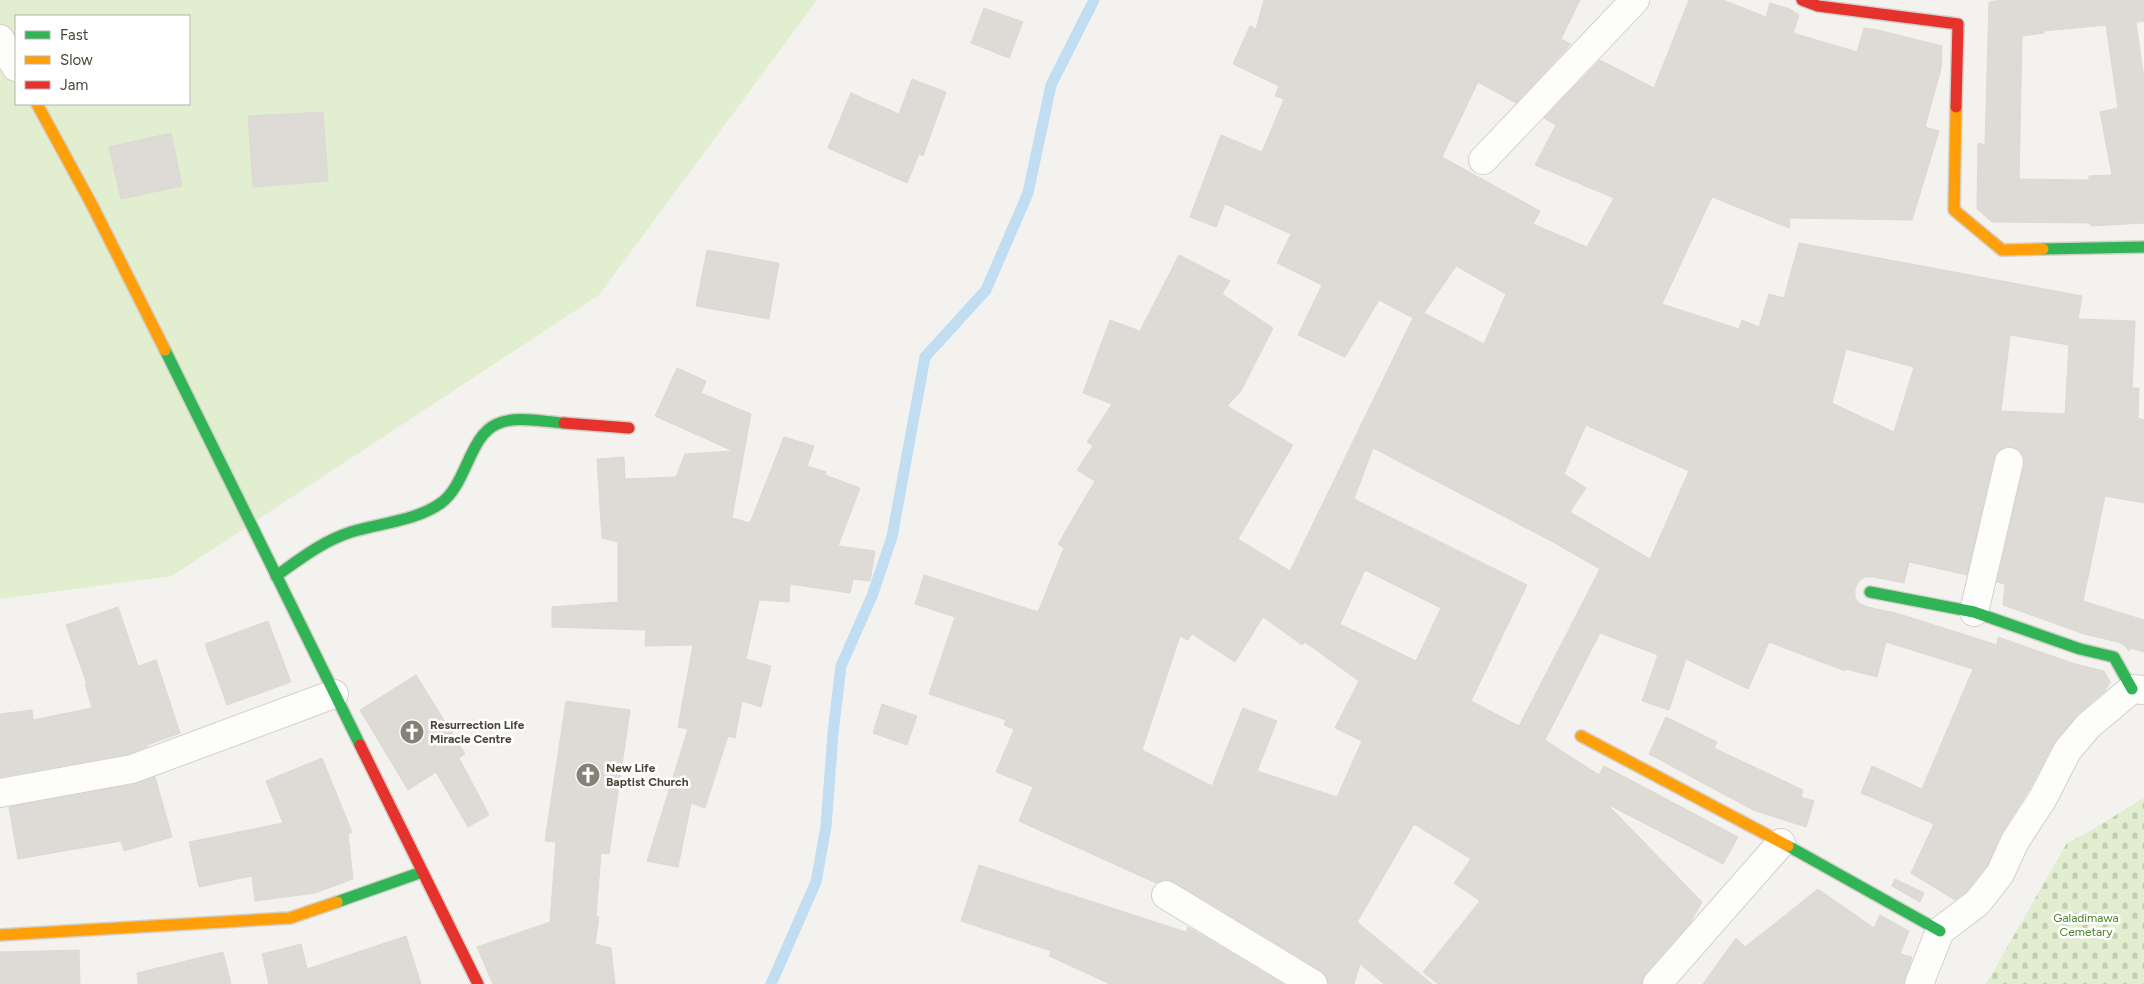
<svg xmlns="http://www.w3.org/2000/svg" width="2144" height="984" viewBox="0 0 2144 984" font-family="Figtree,sans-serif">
  <defs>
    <pattern id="cemetery-stones" width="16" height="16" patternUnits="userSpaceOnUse" patternTransform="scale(1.25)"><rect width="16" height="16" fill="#e1eecf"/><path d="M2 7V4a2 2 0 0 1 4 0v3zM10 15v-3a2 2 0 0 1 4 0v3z" fill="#c3cdb2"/></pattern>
  </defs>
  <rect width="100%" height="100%" fill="#f4f2ee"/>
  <path fill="#e1eecf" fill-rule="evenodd" d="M0,0H817L599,295L172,576L0,599ZM16,16H189V104H16Z"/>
  <polygon fill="url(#cemetery-stones)" points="2144,798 2144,984 1986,984 2067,843 2085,834"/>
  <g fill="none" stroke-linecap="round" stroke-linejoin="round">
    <polyline stroke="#c0ddf1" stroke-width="11" points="771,984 816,882 826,827 833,733 841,666 872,596 892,537 925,357 986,290 1028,193 1051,85 1094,0"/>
  </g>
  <g fill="#dedbd6" stroke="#dcd9d4" fill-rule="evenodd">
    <path d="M1264,0H1580L1561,39L1571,44L1516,103L1478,82L1442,157L1540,211L1533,224L1587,247L1614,198L1535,165L1556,125L1544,118L1600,60L1654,88L1689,0H1723L1766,17L1770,3L1790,9L1799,15L1793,33L1857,52L1864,28L1878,30L1942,46L1941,69L1925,127L1939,131L1912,220L1790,218L1789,228L1712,197L1662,304L1739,329L1742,320L1759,327L1769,294L1784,298L1799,243L2082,296L2078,319L2135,321L2132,388H2139L2138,418L2144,420V503L2105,496L2083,601L2144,620V652L2130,648L2129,651L2124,645L2118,642L2084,634L2003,605L2005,584L1997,582L2024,465V458L2020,451L2012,447H2004L1997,452L1994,458L1967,575L1909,562L1904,583L1873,577H1865L1859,581L1855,589V598L1859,603L1867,607L1896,613L1997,645L1998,637L2075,664L2104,671L2110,682L2105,691L2078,714L2055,741L2029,790L2001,834L1987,866L1966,892L1955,900L1911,873L1934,824L1861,793L1872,766L1922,789L1973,669L1886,642L1877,677L1846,669L1845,671L1769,642L1748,689L1686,659L1669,710L1642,701L1658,655L1600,633L1545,740L1599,775L1604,766L1738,837L1723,864L1607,804L1702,902L1690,923L1645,974L1642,984H1438L1423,972L1480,901L1454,883L1471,859L1414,824L1357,922L1432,984H1384L1360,964L1354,984H1329L1326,976L1321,971L1174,882L1166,879L1156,883L1019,821L1033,787L996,772L1014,729L1004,725L1006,720L929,694L955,617L915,604L924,575L1038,612L1064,548L1058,544L1095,481L1077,470L1093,446L1087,442L1112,404L1083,393L1110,320L1140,331L1179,255L1230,281L1222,294L1273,328L1241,391L1227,406L1293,445L1238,539L1290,571L1413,318L1379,300L1345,357L1298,335L1322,285L1277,263L1291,234L1225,204L1216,227L1190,217L1221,135L1262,152L1284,99L1275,96L1279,86L1233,64L1250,26L1256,29ZM1456,266L1506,294L1484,344L1424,313ZM2010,335L2069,345L2065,414L2001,411ZM1846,349L1914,367L1894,432L1832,403ZM1586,425L1689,471L1650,559L1570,512L1586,488L1564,474ZM1373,448L1553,542L1600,569L1519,726L1471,701L1527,585L1354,499ZM1365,570L1441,608L1416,661L1340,624ZM1263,617L1302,645L1305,642L1359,681L1335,728L1362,741L1337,797L1257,771L1277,721L1243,708L1212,786L1142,750L1180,636L1188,640L1192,634L1235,662Z"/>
    <path d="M2003,0H2144V21L2136,22L2144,79V223L2091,226V223L1992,222L1977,209L1978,143L1985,145L1989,2ZM2106,25L2118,108L2100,112L2112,175L2089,176V180L2019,179L2022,36L2044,33V31Z"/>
    <polygon points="984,8 1023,22 1009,58 971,43"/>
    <polygon points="912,79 946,92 923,156 919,154 907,183 828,148 851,93 899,114"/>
    <polygon points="323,112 328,181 253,187 248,116"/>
    <polygon points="171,133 182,186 121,199 109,147"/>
    <polygon points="707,250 779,263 769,319 696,306"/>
    <polygon points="677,368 706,381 701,393 751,414 732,518 750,523 784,437 814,446 807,466 826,472 825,475 860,488 838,546 875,551 870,581 853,579 850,593 790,584 789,602 759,600 746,659 771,666 761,707 742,701 735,738 728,736 705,808 691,803 678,867 647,861 688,729 678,727 693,645 645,646 646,630 552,627 552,607 618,602 618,542 602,538 597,459 624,457 625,479 676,477 685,454 733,451 655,416"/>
    <polygon points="118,607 138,666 156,660 180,733 147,745 147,747 128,754 0,777 0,714 32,710 33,720 92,708 85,684 87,684 66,625"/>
    <polygon points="268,621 291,682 227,705 205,644"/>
    <polygon points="416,675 465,754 459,758 489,815 468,827 436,772 408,790 360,710"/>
    <polygon points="566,701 630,710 609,854 601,853 596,917 599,917 595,944 611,948 615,984 493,984 477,947 550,922 556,842 545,841"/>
    <polygon points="882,704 917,716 907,745 873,733"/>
    <polygon points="1666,717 1717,742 1714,748 1803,790 1801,797 1814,801 1806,827 1753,810 1649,754"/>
    <polygon points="322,758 352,832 348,834 353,879 315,893 255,901 252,876 199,887 189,842 283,823 266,781"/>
    <polygon points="155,777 172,837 124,851 121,841 18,859 9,807 135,784"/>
    <polygon points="979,865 1186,932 1188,927 1283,984 1110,984 1049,956 1051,951 961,921"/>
    <polygon points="1895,879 1924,893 1920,902 1892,886"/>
    <polygon points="1818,889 1874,928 1880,915 1909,931 1900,954 1912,957 1904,984 1703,984 1736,938 1745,947"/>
    <polygon points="406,936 421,984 269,984 262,954 301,944 307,969"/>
    <polygon points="79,950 80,984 0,984 0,952"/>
    <polygon points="223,952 231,984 138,984 137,973"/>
  </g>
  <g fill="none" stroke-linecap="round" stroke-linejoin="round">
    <defs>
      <g id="street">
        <polyline points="0,39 16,67"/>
        <polyline points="1483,160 1635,0"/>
        <polyline points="1974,612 2009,462"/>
        <polyline points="0,793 132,769 334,694"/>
        <polyline points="1166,895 1313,984"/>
        <polyline points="1657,984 1781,843"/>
        <polyline points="1919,984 1940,931 1977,903 2000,874 2015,841 2043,798 2067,751 2088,726 2132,689 2144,690"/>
      </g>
      <g id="fast">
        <polyline points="2043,249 2144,247"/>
        <polyline points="165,350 360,745"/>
        <path d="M276,576C300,559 323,541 351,532C380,523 416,521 441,503C467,484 469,436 497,424C516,415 543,422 564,423"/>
        <polyline points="1870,592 1974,612 2080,649 2114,657 2132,689"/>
        <polyline points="1788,846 1940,931"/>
        <polyline points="337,902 422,872"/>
      </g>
      <g id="slow">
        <polyline points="37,104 92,205 165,350"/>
        <polyline points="1956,107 1954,210 2002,250 2043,249"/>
        <polyline points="1581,736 1788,846"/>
        <polyline points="0,935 290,918 337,902"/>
      </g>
      <g id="jam">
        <polyline points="1802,0 1818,6 1958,24 1956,107"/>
        <polyline points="564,423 629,428"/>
        <polyline points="360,745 478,984"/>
      </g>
    </defs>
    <use href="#street" stroke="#d2d0cb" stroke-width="30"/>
    <use href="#fast" stroke="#d3cfc5" stroke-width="14"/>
    <use href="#slow" stroke="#d3cfc5" stroke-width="14"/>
    <use href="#jam" stroke="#d3cfc5" stroke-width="14"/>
    <use href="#street" stroke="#fdfdfc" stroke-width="28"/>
    <use href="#fast" stroke="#30b455" stroke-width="11"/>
    <use href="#slow" stroke="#ff9f0a" stroke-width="11"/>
    <use href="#jam" stroke="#e5322d" stroke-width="11"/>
  </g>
  <defs>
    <symbol id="church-disc" viewBox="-11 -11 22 22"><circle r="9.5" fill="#868178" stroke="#fff"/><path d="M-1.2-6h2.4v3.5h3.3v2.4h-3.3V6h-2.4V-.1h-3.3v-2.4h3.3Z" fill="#fff"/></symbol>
  </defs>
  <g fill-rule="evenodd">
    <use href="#church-disc" x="398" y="718" width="28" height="28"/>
    <use href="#church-disc" x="574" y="761" width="28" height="28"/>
  </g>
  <g text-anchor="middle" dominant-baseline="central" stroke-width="5" stroke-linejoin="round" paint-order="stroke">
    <g font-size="12" font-weight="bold" fill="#4b4439" stroke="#fff" text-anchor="start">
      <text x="430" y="725">Resurrection Life<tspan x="430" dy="14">Miracle Centre</tspan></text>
      <text x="606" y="768">New Life<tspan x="606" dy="14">Baptist Church</tspan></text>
    </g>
    <g font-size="12" fill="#4a7f2a" stroke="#fff">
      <text x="2086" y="918">Galadimawa<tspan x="2086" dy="14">Cemetary</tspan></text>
    </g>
  </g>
  <rect x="15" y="15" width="175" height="90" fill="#ffffff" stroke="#b7b4b0"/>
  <rect x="25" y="31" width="25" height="8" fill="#30b455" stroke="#b7b4b0"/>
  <text x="60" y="40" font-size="15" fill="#4b4439">Fast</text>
  <rect x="25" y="56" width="25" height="8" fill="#ff9f0a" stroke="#b7b4b0"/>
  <text x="60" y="65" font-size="15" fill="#4b4439">Slow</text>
  <rect x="25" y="81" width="25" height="8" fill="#e5322d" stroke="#b7b4b0"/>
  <text x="60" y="90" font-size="15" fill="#4b4439">Jam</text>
</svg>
